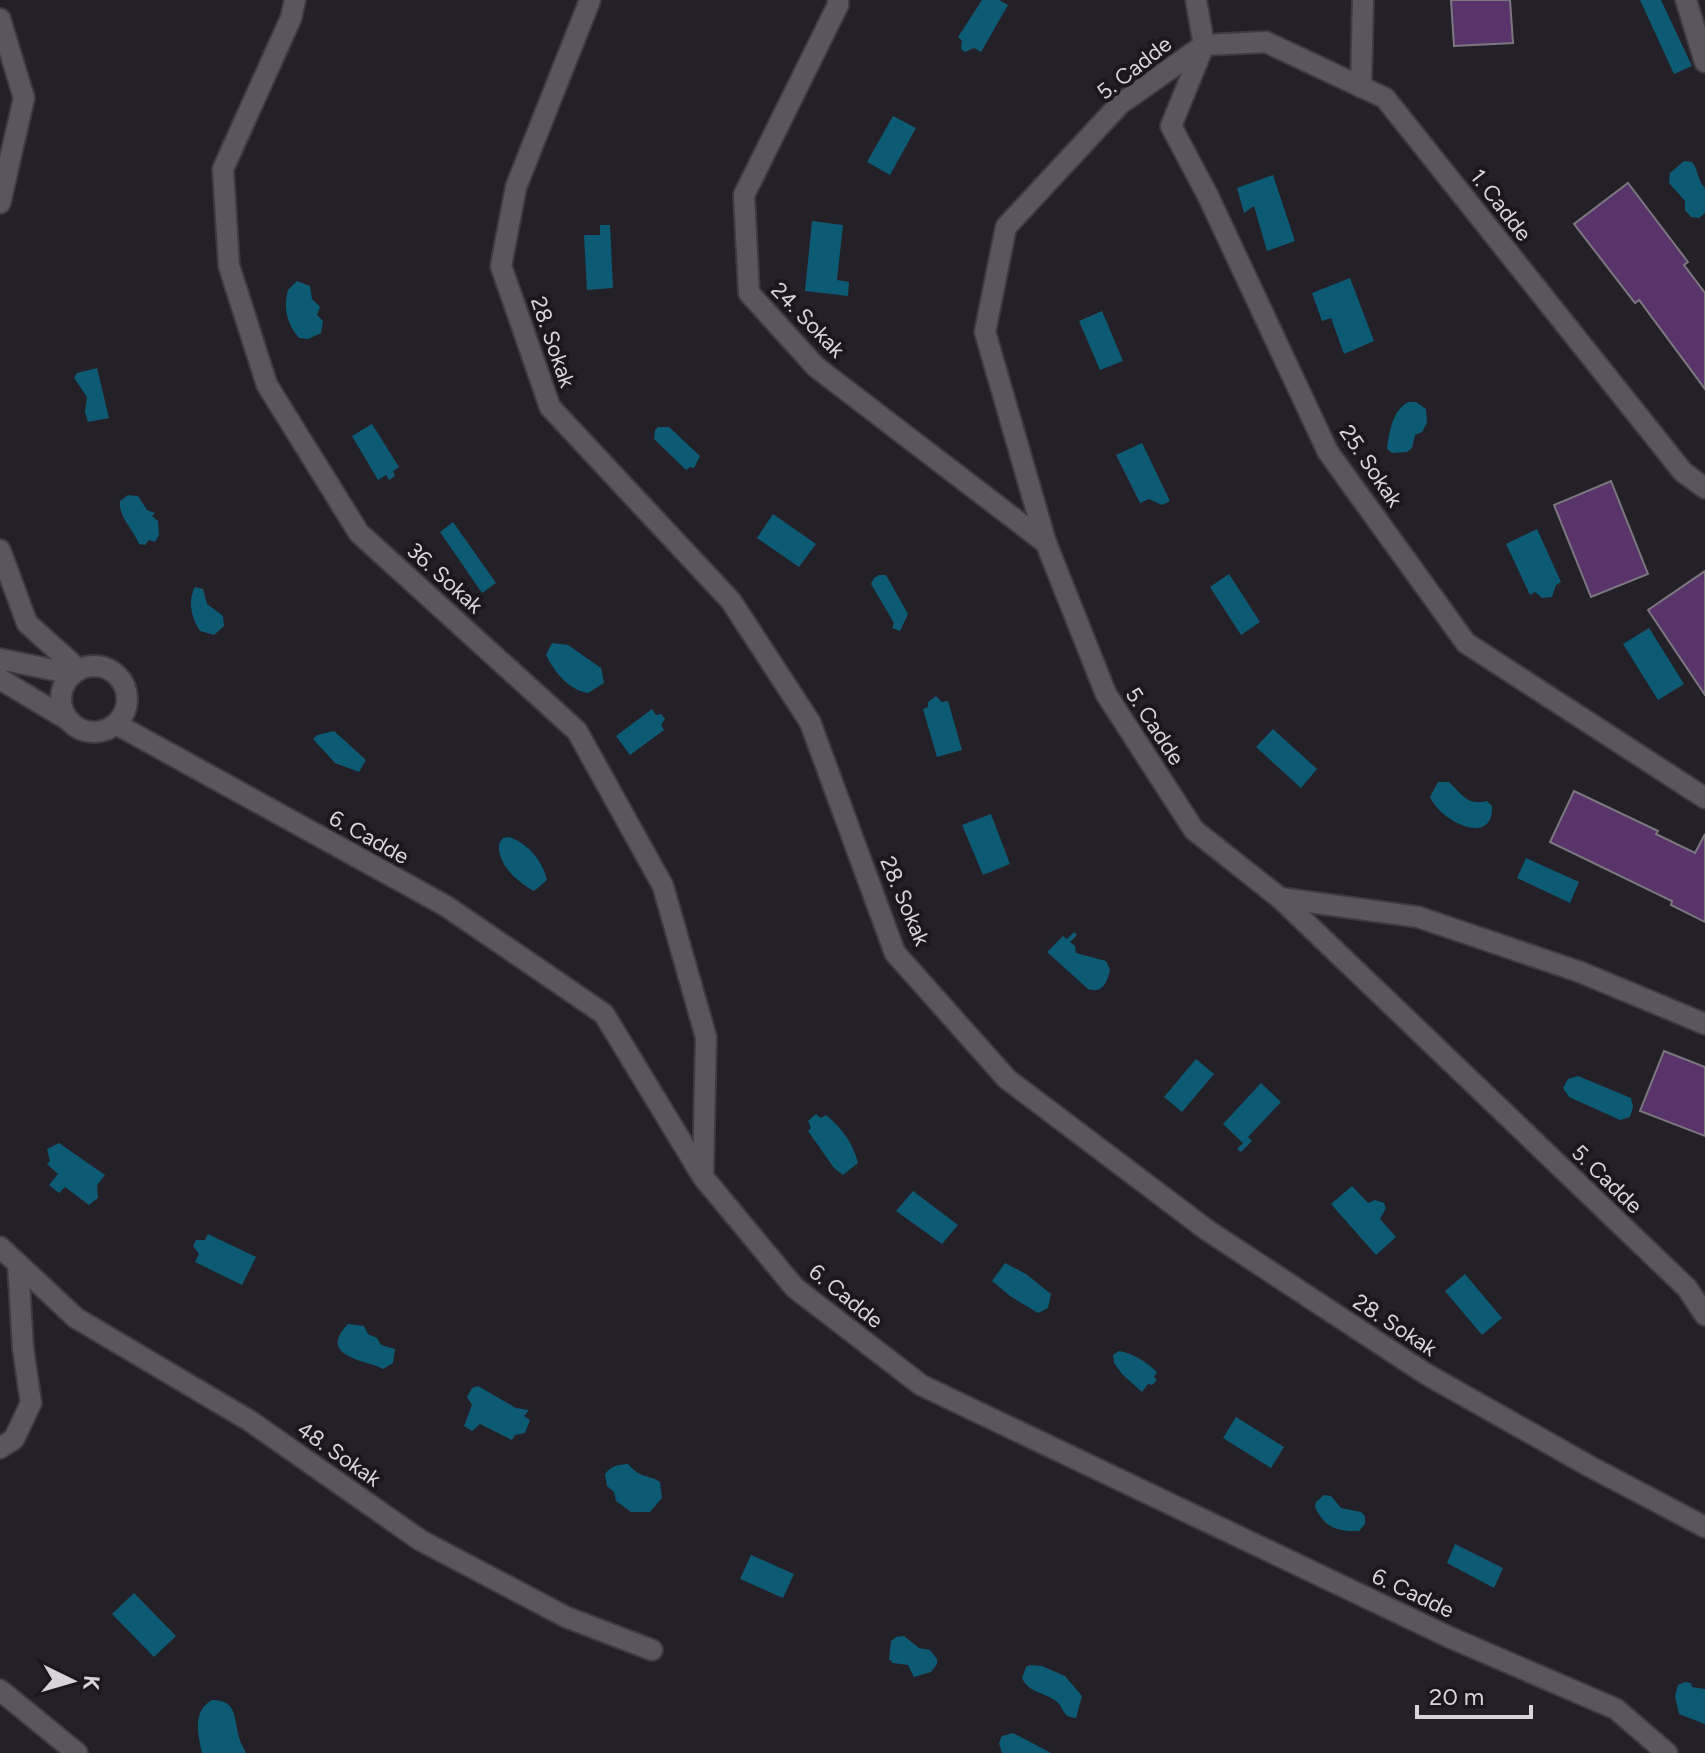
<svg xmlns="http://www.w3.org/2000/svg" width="1705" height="1753" viewBox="0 0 1705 1753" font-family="Figtree,sans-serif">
  <rect width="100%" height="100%" fill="#242027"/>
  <g fill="#0c5a73">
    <polygon points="982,0 999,0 1008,5 981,52 974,48 965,52 961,49 962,41 958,37"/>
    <polygon points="1640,0 1661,0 1692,66 1674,74"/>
    <polygon points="893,116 916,128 890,175 867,162"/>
    <path d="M1684,161L1692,162C1699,170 1697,181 1705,188V213L1699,218L1691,217L1685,210V201L1669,183L1670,173Z"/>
    <polygon points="1273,175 1295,241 1267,251 1254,206 1244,213 1237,188"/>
    <polygon points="812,221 843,225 837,280 849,282 848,296 805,291"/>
    <polygon points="600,225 610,225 613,288 587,290 584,235 600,235"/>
    <polygon points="1350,278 1374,341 1344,354 1331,318 1322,321 1312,293"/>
    <path d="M297,281L310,286L312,299L320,307L317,315L323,321L321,333L308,339L299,338C287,324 283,308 288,290Z"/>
    <polygon points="1102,311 1123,361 1100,370 1079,321"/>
    <polygon points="97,368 109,418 88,422 85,412 87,397 74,378 77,373"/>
    <path d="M1409,402H1416L1426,409L1427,423L1422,432L1415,435L1412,448L1407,452L1392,453L1387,449C1389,433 1393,408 1409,402Z"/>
    <polygon points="372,424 399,467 393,471 395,476 389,480 386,475 378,480 352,436"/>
    <polygon points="658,427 669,427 700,456 694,468 690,467 686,470 654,439 655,430"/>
    <polygon points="1142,443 1170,501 1162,505 1149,499 1140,503 1116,455"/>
    <path d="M128,495L138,496L147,510L155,513L152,516L158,521L159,535L155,542L149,540L145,545L139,544C133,529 118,516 120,501Z"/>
    <polygon points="773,514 816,544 799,567 757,538"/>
    <polygon points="453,522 496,583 482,593 440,532"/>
    <polygon points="1537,529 1561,582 1556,585 1552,597 1542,598 1535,592 1530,595 1506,544"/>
    <polygon points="1229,574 1260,622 1241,635 1210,587"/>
    <polygon points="879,575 886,575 908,614 900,631 892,628 894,623 871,584 874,578"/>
    <path d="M195,587L203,589L207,604L223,616L224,626L214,635L200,631C192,618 187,602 195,587Z"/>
    <polygon points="1649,628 1684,684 1658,700 1623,644"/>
    <path d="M552,643L568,645L601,668L604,683L588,693C569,690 555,673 546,655Z"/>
    <polygon points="936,696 942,702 948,701 962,750 937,757 923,709 928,707 928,702"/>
    <polygon points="652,709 656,715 661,714 665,719 661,725 664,730 630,755 616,736"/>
    <polygon points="1273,729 1317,769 1301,788 1256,747"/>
    <polygon points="334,731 366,760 359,772 335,763 313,739 317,735"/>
    <path d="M1438,782H1449C1462,794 1467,806 1487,801L1492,806C1494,847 1442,823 1430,797Z"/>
    <polygon points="991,814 1010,864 983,875 962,825"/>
    <path d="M510,837C529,845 542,860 547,880L534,891C518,882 497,865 499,844L503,838Z"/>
    <polygon points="1526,858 1579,882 1570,903 1517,878"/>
    <path d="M1074,932L1077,935L1070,942L1075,946L1076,953L1106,961L1110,970C1107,982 1103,994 1088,989L1047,952L1063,936L1067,939Z"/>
    <polygon points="1196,1059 1214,1074 1182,1112 1164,1097"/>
    <polygon points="1578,1076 1631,1098 1633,1107 1630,1117 1620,1120 1569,1097 1563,1088 1568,1079"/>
    <polygon points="1261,1083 1281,1102 1248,1137 1252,1141 1241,1152 1237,1149 1243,1143 1223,1124"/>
    <path d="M816,1114L821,1118L826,1115C842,1128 853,1143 858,1163L843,1175L834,1168L808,1131L811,1128L808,1121Z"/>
    <polygon points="59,1143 105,1175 97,1185 98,1198 89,1205 65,1187 59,1193 49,1185 58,1174 47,1164 50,1161 47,1149"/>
    <polygon points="1352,1186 1368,1203 1375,1200 1384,1203 1386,1208 1380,1219 1396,1237 1376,1255 1331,1204"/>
    <polygon points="913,1191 958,1225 942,1244 896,1211"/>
    <polygon points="208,1234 256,1257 242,1285 195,1262 199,1254 193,1246 196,1240 205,1240"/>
    <polygon points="1005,1263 1026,1274 1051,1294 1048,1308 1038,1313 1010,1296 992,1281"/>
    <polygon points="1465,1274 1502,1318 1482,1335 1445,1291"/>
    <path d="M348,1324L364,1326L368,1334L377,1338L381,1345L395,1349L393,1363L383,1369C367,1360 316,1357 348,1324Z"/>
    <path d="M1119,1351C1134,1354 1145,1361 1157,1372L1154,1377L1157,1380L1152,1385L1148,1384L1142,1392L1122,1374L1114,1363L1113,1355Z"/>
    <polygon points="478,1386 516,1408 529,1410 524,1416 530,1420 525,1433 515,1435 512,1440 480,1424 472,1431 464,1426 472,1405 467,1397 472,1388"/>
    <polygon points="1236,1417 1284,1447 1271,1468 1223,1438"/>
    <path d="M628,1464C642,1480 646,1473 660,1482L662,1498L650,1512H631L616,1501L614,1492L607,1486L605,1474C612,1465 618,1465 628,1464Z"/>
    <path d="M1324,1495L1331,1496L1341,1508L1361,1512L1365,1516V1524L1359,1531C1337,1532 1324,1527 1315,1507L1316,1502Z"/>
    <polygon points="1455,1544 1503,1568 1494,1588 1447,1563"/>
    <polygon points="751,1555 794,1574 783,1598 740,1579"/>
    <polygon points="134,1593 176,1636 154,1657 112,1614"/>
    <polygon points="904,1636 919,1648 930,1650 937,1659 937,1664 931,1672 914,1677 908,1665 893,1663 889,1659 891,1641 896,1637"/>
    <path d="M1030,1665L1042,1666L1065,1676L1082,1696L1076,1718C1061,1717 1065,1708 1056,1701C1044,1692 1029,1693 1022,1678L1026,1667Z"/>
    <polygon points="1685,1682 1691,1683 1692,1687 1705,1689 1705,1724 1679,1714 1675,1696 1678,1685"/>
    <path d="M212,1700C235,1700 234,1714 238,1733C239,1740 243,1747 246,1753H202C198,1734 192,1711 212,1700Z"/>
    <polygon points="1013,1733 1051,1753 1002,1753 999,1743 1002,1736"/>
  </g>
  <g fill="#58346b" stroke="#7c777f" stroke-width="2">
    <polygon points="1451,0 1510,0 1513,43 1454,46"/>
    <polygon points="1628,183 1688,262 1684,265 1705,293 1705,389 1639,300 1635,303 1574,224"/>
    <polygon points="1611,481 1648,574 1591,597 1554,505"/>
    <polygon points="1705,571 1705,695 1648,610"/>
    <polygon points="1574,791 1658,831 1656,834 1695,853 1705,834 1705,922 1671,905 1672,901 1550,842"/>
    <polygon points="1664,1051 1705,1067 1705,1136 1640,1111"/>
  </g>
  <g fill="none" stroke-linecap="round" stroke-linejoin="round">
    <defs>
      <g id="minor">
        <polyline points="295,0 291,18 223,169 229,266 267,385 359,533 577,731 663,886 706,1037 703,1176"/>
        <polyline points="590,0 516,187 501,266 550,407 731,601 810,722 895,953 1007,1079 1207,1230 1426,1374 1589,1466 1705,1527"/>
        <polyline points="838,0 838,5 744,195 749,293 816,367 1046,543"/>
        <polyline points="1196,0 1204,45"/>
        <polyline points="1686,0 1705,62"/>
        <polyline points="0,19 24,98 0,203"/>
        <polyline points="1204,45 1120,104 1006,227 985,332 1046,543 1106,694 1194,830 1280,898 1687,1288 1705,1315"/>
        <polyline points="1204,45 1171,126 1208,196 1328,452 1466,643 1705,798"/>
        <polyline points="1204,45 1266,42 1385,98 1683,472 1705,488"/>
        <polyline points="1361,87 1363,0"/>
        <polyline points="0,550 27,623 79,670"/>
        <polyline points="0,659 73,674"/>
        <circle cx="94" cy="699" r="33"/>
        <polyline points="0,679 70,721"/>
        <polyline points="116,724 446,906 604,1014 703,1177 795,1288 921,1385 1449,1637 1616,1709 1667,1753"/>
        <polyline points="1280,898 1418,917 1580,972 1705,1024"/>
        <polyline points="0,1247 76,1318 250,1421 420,1540 566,1617 652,1650"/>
        <polyline points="0,1448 14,1439 31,1403 23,1348 18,1264"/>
        <polyline points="0,1690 77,1753"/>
      </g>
    </defs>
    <use href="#minor" stroke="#3e3b40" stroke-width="24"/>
    <use href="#minor" stroke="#5b565e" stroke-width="20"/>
  </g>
  <g text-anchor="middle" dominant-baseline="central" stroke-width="8" stroke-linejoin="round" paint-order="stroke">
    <g font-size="22" fill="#d8d5d9" stroke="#1b171d">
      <text transform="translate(1134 68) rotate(-38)">5. Cadde</text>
      <text transform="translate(1501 205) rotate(52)">1. Cadde</text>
      <text transform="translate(808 320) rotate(46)">24. Sokak</text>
      <text transform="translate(553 342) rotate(71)">28. Sokak</text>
      <text transform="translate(1371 466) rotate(56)">25. Sokak</text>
      <text transform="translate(445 578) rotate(42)">36. Sokak</text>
      <text transform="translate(1155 726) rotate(57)">5. Cadde</text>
      <text transform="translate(369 837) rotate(29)">6. Cadde</text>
      <text transform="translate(905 901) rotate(67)">28. Sokak</text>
      <text transform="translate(1607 1179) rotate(44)">5. Cadde</text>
      <text transform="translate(846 1296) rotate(39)">6. Cadde</text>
      <text transform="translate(1395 1325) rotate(33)">28. Sokak</text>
      <text transform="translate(339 1454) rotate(35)">48. Sokak</text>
      <text transform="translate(1413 1593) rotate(25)">6. Cadde</text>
    </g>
  </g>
  <g transform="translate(72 1681) rotate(95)" stroke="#1b171d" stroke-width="6" paint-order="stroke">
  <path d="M0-6L14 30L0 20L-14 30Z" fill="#d8d5d9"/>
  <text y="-12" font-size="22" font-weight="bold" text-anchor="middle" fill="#d8d5d9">K</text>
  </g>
  <path d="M1417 1705v12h114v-12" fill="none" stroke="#d8d5d9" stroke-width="4"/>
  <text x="1429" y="1705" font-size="24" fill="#d8d5d9" stroke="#1b171d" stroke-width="6" paint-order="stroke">20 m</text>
</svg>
